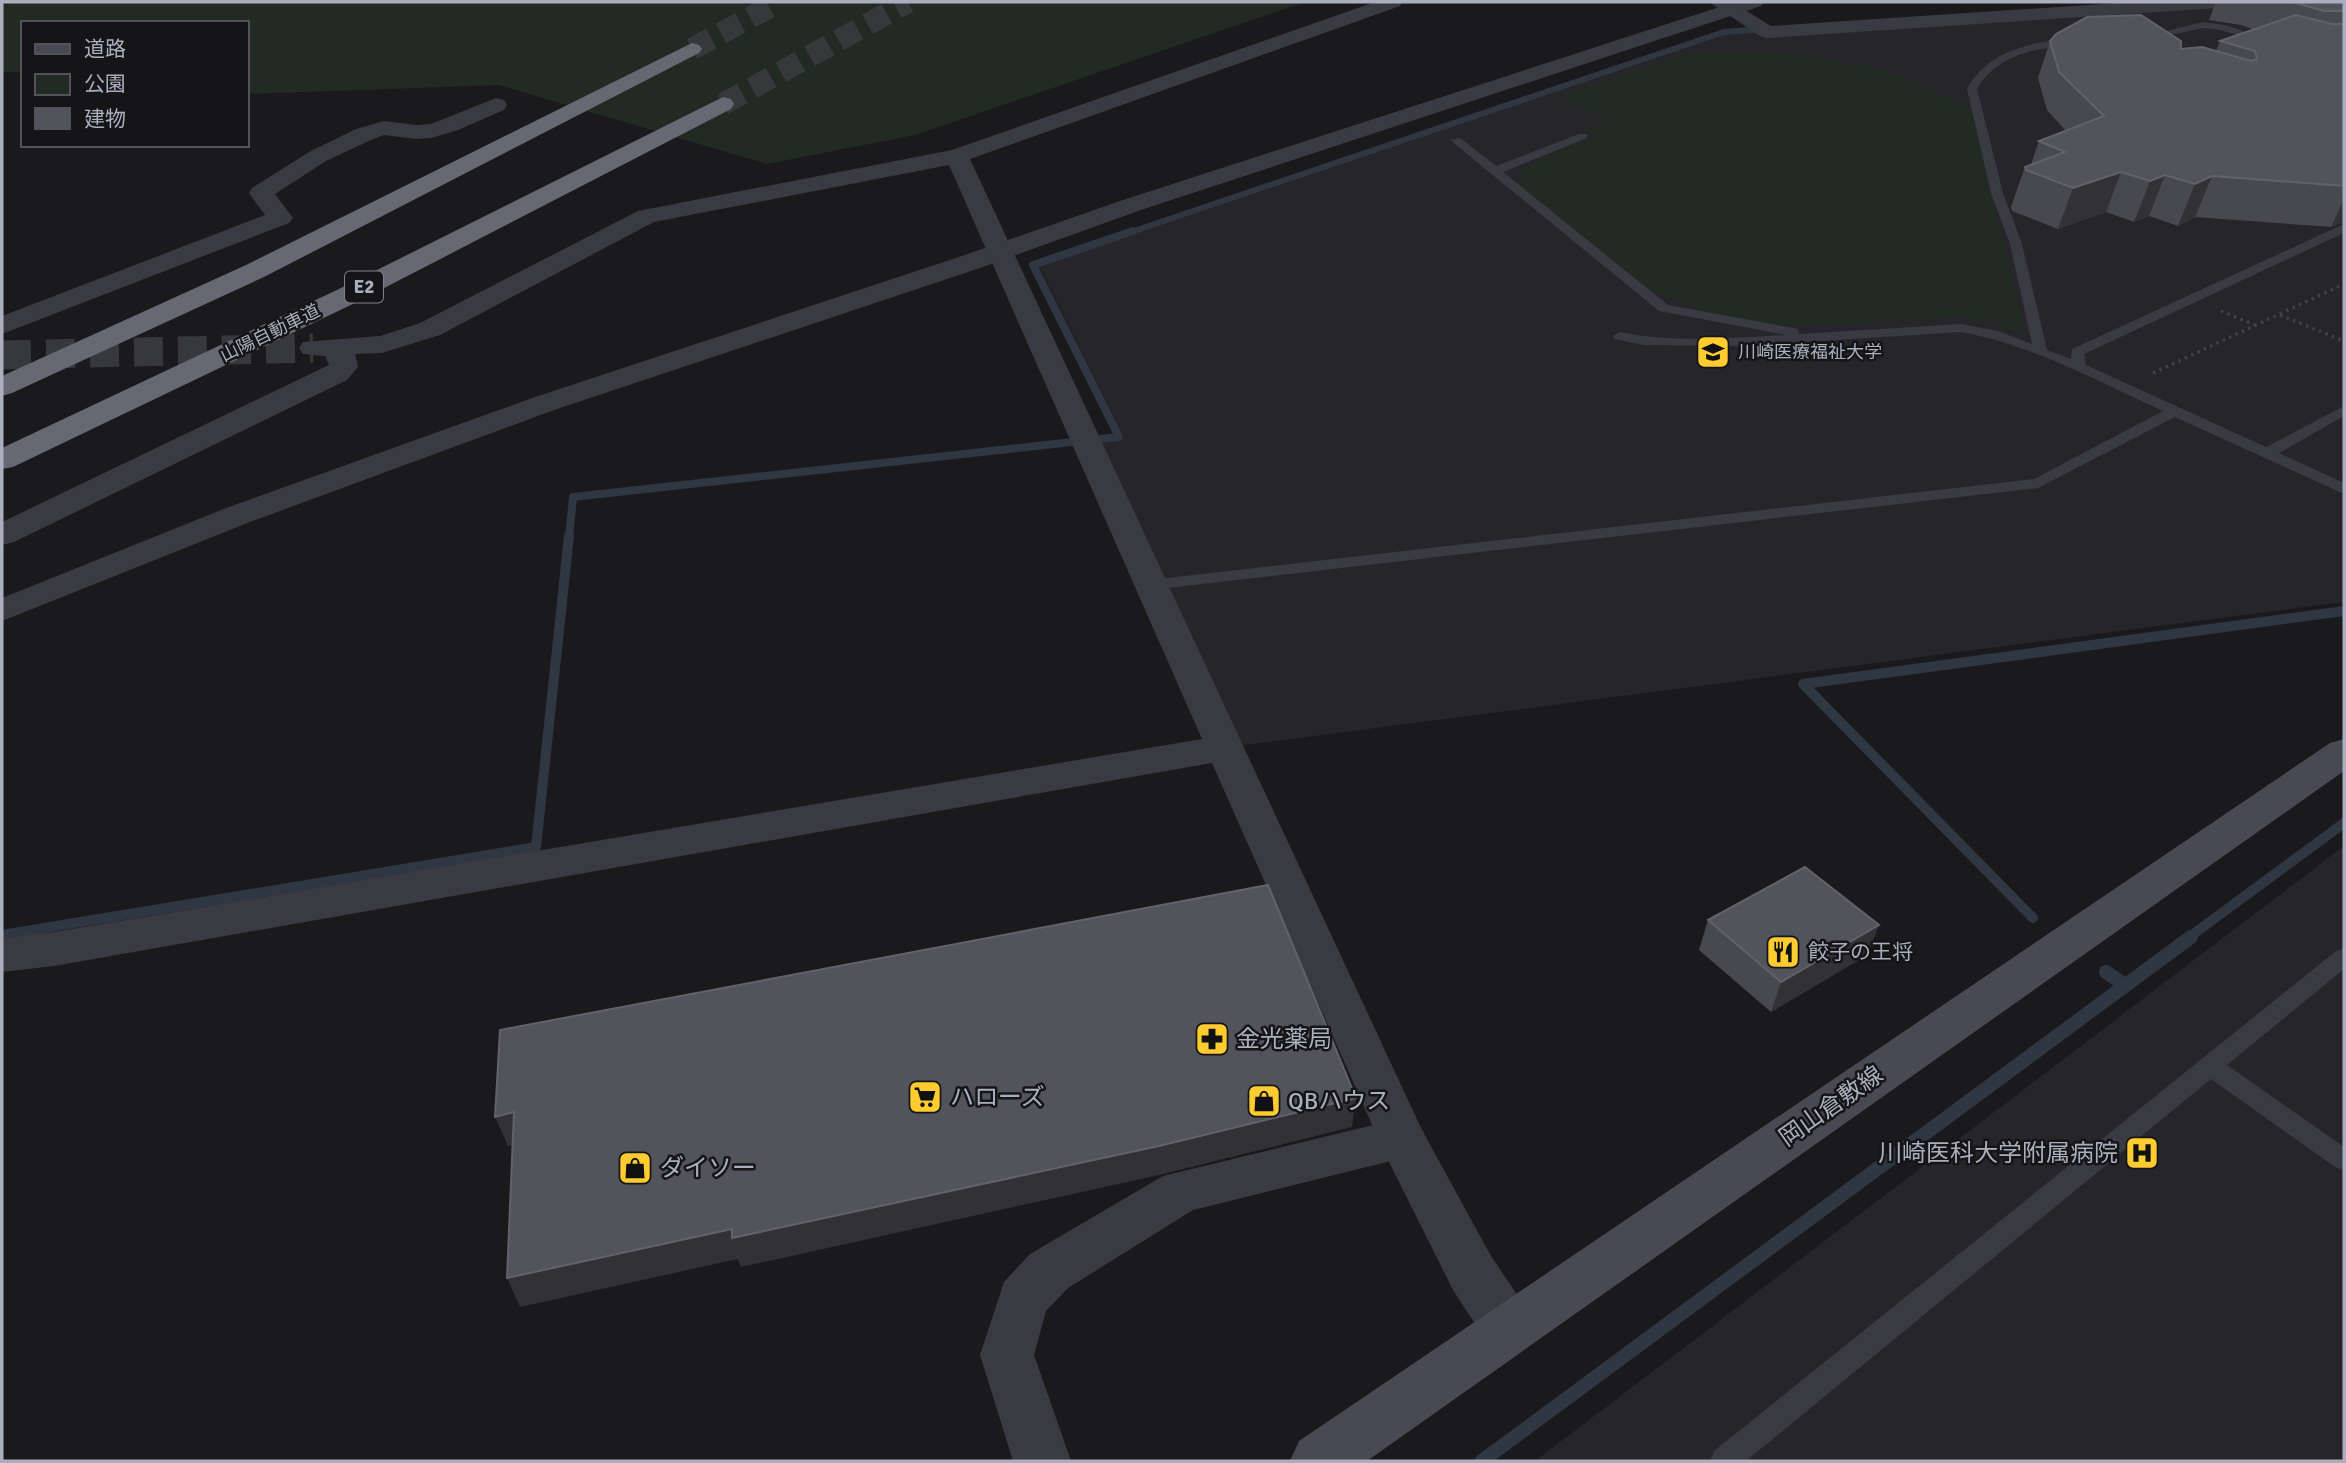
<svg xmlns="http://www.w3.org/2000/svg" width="2346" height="1463" viewBox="0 0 2346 1463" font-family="Signika,'Noto Sans JP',sans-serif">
  <rect width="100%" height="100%" fill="#1a1a1c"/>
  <g fill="#262529">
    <polygon points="2344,2 2344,602 1238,746 1100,442 1124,438 1039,266 1720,34 2109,11"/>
    <polygon points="2344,846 2344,1461 1535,1461"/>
  </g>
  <g fill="#212b23">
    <polygon points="2,2 1305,2 915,135 767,164 499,85 247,94 247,23 23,23 23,72 2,72"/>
    <polygon points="1728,51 1809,55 1881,69 1971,108 2026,333 2017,334 1989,321 1965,317 1792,326 1751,322 1710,313 1651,291 1520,188 1517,176 1521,169 1540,163 1548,152 1597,136 1585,131 1609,119 1558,96 1689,53"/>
  </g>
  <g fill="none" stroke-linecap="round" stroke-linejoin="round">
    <g stroke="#2e3742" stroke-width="6">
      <polyline points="2114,3 2136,2"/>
      <polyline points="1128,233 1724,32 1763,29"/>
    </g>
    <polyline stroke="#2e3742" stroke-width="8" points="569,538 573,497 1119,437 1033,265 1133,231"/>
    <g stroke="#2e3742" stroke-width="10">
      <polyline points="2033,918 1803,684 2344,611"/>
      <polyline points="2,935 536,847 569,536"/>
      <polyline points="2188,938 2344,823"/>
    </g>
    <g stroke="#2e3742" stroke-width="14">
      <polyline points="2106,972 2125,985"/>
      <polyline points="1482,1461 2191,937"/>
    </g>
    <polyline stroke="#37383c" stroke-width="29" stroke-dasharray="29 15" stroke-linecap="butt" points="2,355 313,348"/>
    <g stroke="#37383c" stroke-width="22" stroke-dasharray="22 11" stroke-linecap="butt">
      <polyline points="692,49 779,2"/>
      <polyline points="723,104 908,2"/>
    </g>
    <g stroke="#404249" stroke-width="3.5" stroke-dasharray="2.5 4.5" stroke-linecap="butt">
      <polyline points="2221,311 2255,325"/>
      <polyline points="2280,315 2344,341"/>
      <polyline points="2153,373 2344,284"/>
    </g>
    <g fill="#3a3b42" fill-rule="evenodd">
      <polygon points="2203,22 2225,25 2272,41 2267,44 2220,30 2203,28 2147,40 2142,37"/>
      <path d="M2061,39L2075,38L2080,41C2073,46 2062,45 2053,47C2022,51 1993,61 1977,89L2003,193L2022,244L2047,350L2071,359L2072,349L2344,224V233L2084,354L2086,365L2266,447L2344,406V416L2279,453L2344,483V494L2175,417L2038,488L1150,590L1141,585L1150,580L2034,479L2163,411C2098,381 2032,345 1961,332L1742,346L1644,345L1615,339L1613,336L1620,332C1673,343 1732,338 1786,335L1659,311L1450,140L1460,138L1496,166L1579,134H1587V138L1503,172L1668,305L1793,328L1798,329L1799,334L1961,324L1998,331L2032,344L2010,244L1991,193L1967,89C1987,53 2022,45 2061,39Z"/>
      <polygon points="2344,949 2344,969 2227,1065 2344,1147 2344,1170 2335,1167 2211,1079 1746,1461 1710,1461 1714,1451 2336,951"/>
    </g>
    <g fill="#3a3b42" fill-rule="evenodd">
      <polygon points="1375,2 1403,2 1400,6 970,159 1422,1130 1491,1256 1528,1311 1536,1329 1528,1347 1509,1354 1490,1347 1453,1290 1385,1154 1212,763 54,966 2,972 2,938 54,932 1202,739 949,165 654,222 440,335 382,353 355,354 358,367 347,380 14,542 2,545 2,522 329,365 325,356 303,354 299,348 303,342 380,336 420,323 638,211 952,150"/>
      <polygon points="1709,2 1732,2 1771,26 2133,2 2228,2 2218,8 1767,38 1760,36"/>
      <polygon points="496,98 504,100 507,105 504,110 458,130 431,138 416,139 384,135 373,139 326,161 275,194 293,218 289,223 2,334 2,316 265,215 249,193 252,188 309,152 356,129 384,121 416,125 431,124"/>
    </g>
    <g fill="#3a3b42" fill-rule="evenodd">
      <polygon points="1735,2 1764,2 1761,6 1138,211 977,269 557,409 250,522 2,621 2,598 226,508 535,397 959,257 1120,201"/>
      <polygon points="1402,1118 1419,1124 1427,1139 1419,1154 1193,1210 1068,1288 1046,1311 1034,1355 1071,1461 1013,1461 980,1355 1004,1282 1030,1254 1163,1176"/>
    </g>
    <polygon fill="#484952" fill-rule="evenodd" points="2344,739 2344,771 1367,1461 1290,1461 1299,1441 2330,743"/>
    <g fill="#666873" fill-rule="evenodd">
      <polygon points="692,43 699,45 702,49 699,53 264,277 12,393 2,396 2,376 246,265"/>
      <polygon points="723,97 731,99 734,104 731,109 359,301 13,467 2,469 2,448 339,289"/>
    </g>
  </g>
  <g fill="#48494f">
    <polygon points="2216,2 2344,2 2344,222 2331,227 2195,217 2178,226 2149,216 2134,222 2106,212 2058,229 2012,211 2011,207 2025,167 2031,164 2039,141 2066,131 2047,110 2038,78 2050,41 2216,51 2220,41 2254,30 2241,25 2209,20"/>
    <polygon points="1708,920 1879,925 1867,955 1771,1012 1699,950"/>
  </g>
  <g fill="#313136">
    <polygon points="2121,172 2106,212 2058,229 2073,188"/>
    <polygon points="2165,175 2149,216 2134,222 2150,181"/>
    <polygon points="2212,176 2195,217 2178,226 2195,184"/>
    <polygon points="2344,199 2344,222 2331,227"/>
    <polygon points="1879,925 1867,955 1771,1012 1781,982"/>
    <polygon points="1356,1098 1352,1127 1159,1175 741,1267 738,1259 520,1307 507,1278 732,1229"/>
    <polygon points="514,1112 526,1142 508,1146 495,1117"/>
  </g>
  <g fill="#53545b" stroke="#61626a" stroke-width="2">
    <polygon points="2293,2 2344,2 2344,11 2324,11"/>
    <polygon points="2141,15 2181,41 2181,49 2202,47 2251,61 2257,59 2255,51 2220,41 2296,15 2332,24 2344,24 2344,186 2212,176 2195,184 2165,175 2150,181 2121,172 2073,188 2026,170 2025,167 2065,152 2039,141 2104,116 2059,72 2050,41 2056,34 2087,17"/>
    <polygon points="1805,867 1879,925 1781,982 1708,920"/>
    <polygon points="1268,885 1356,1098 1159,1146 732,1238 732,1229 507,1278 514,1112 495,1117 500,1030"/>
  </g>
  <defs>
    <symbol id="university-square" viewBox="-11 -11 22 22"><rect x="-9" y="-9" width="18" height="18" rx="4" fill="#ffcc2f" stroke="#151517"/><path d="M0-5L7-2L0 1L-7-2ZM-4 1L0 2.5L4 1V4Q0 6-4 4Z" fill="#111"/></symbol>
    <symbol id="restaurant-square" viewBox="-11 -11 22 22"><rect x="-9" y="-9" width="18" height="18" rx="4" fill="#ffcc2f" stroke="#151517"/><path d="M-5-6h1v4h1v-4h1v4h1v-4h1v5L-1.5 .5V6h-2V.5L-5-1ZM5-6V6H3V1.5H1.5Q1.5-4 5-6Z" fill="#111"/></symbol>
    <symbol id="pharmacy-square" viewBox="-11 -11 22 22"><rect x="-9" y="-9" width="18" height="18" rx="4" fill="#ffcc2f" stroke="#151517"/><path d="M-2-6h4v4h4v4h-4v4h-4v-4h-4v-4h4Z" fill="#111"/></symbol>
    <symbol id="supermarket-square" viewBox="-11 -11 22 22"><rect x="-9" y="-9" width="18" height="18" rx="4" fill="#ffcc2f" stroke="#151517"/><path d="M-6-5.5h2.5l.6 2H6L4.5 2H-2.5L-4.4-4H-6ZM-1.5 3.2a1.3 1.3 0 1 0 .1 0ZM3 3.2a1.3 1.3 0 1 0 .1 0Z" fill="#111"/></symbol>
    <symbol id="shop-square" viewBox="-11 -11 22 22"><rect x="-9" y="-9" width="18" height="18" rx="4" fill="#ffcc2f" stroke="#151517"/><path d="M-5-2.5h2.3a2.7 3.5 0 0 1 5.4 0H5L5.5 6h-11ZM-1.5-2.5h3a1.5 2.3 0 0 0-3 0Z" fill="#111"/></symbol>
    <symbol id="hospital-square" viewBox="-11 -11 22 22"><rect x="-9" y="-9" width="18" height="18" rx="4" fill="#ffcc2f" stroke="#151517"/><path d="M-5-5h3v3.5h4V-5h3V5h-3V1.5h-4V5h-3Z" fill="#111"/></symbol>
  </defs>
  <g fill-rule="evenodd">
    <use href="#university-square" x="1694" y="333" width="38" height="38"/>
    <use href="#restaurant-square" x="1764" y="933" width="38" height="38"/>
    <use href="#pharmacy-square" x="1193" y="1020" width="38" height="38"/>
    <use href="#supermarket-square" x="906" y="1078" width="38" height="38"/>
    <use href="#shop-square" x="1245" y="1082" width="38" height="38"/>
    <use href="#hospital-square" x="2123" y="1134" width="38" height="38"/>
    <use href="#shop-square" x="616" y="1149" width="38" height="38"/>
  </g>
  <g text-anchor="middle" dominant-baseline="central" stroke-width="5" stroke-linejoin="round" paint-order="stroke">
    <g font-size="18" fill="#abafbd" stroke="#151517">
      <text transform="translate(270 333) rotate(-26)">山陽自動車道</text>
    </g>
    <g font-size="18" fill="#abafbd" stroke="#151517" text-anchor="start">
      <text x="1738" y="352">川崎医療福祉大学</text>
    </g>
    <rect fill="#151517" stroke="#7e818b" stroke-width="2" x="345" y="271.5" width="38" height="31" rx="5"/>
    <g font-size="19" font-weight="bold" fill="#abafbd">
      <text x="364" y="287">E2</text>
    </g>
    <g font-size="21" fill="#abafbd" stroke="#151517" text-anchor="start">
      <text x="1808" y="952">餃子の王将</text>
    </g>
    <g font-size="24" fill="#abafbd" stroke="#151517" text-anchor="start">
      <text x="1236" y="1039">金光薬局</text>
      <text x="950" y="1097">ハローズ</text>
      <text x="1288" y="1101">QBハウス</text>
      <text x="2118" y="1153" text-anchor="end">川崎医科大学附属病院</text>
      <text x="660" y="1168">ダイソー</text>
    </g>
    <g font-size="24" fill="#abafbd" stroke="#151517">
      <text transform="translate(1831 1106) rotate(-35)">岡山倉敷線</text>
    </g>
  </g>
  <rect width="2346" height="1463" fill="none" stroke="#abafbd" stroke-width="7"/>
  <rect x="21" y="21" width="228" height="126" fill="#151517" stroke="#515359" stroke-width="2"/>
  <rect x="35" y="44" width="35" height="10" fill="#484952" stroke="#515359" stroke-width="2"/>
  <text x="84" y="56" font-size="21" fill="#abafbd">道路</text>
  <rect x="35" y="74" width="35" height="21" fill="#212b23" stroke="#515359" stroke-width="2"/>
  <text x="84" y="91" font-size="21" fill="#abafbd">公園</text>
  <rect x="35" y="108" width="35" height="21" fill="#53545b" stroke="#515359" stroke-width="2"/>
  <text x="84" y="126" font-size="21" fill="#abafbd">建物</text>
</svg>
